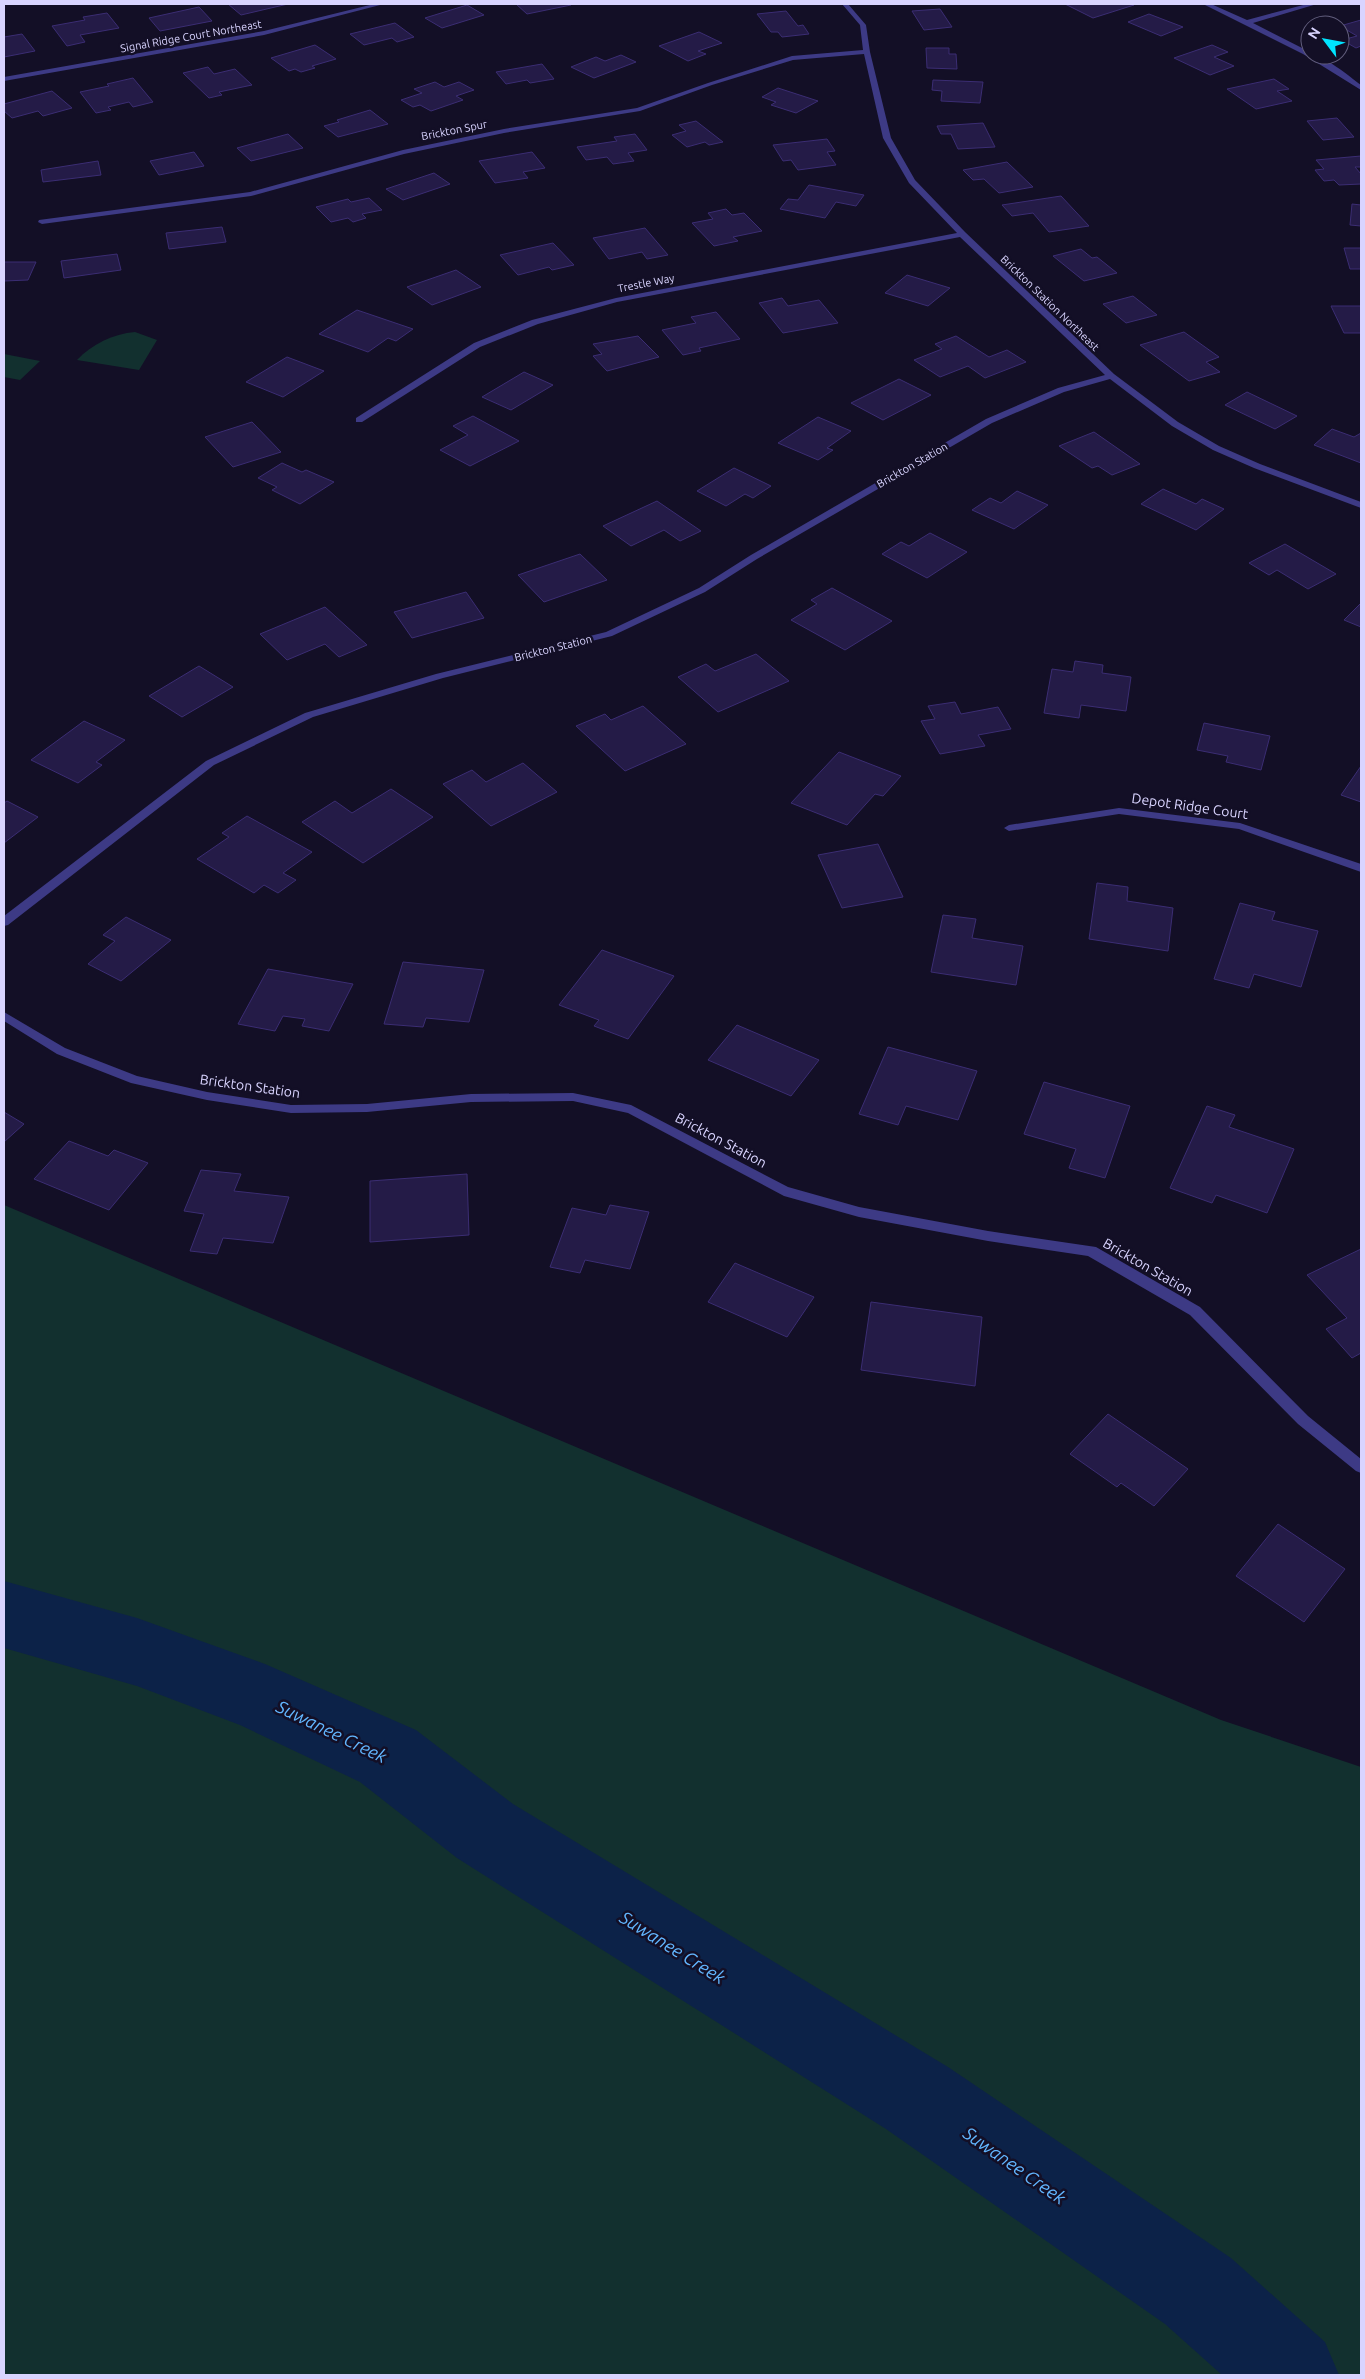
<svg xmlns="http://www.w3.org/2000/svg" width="1365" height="2379" viewBox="0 0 1365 2379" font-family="Ubuntu,sans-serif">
  <rect width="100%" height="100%" fill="#130f26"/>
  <g fill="#12302f">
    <path d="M135,332L157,340L139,370L77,360C92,344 113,334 135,332Z"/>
    <polygon points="4,354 40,361 20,380 4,377"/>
    <polygon points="4,1205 1221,1720 1361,1767 1361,2375 4,2375"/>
  </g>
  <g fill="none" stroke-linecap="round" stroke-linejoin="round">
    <polygon fill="#0c2248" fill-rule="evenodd" points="4,1581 137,1618 265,1664 416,1730 513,1804 948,2067 1231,2258 1325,2342 1339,2375 1222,2375 1165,2324 886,2129 457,1858 360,1782 240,1725 137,1686 4,1648"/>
  </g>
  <g fill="#241b47" stroke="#3b2d73">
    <polygon points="228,4 288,4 241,15"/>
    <polygon points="516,4 570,4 571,5 527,14"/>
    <polygon points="1065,4 1131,4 1134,5 1093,18"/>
    <polygon points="467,5 484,15 442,28 425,18"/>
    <polygon points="199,7 212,21 160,31 149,18"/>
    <polygon points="940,9 952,27 924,30 912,11"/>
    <polygon points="786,11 798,26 803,25 809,34 782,37 778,32 771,32 757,14"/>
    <polygon points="107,13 119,28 80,35 85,42 67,46 52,26 85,20 83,17"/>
    <polygon points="1149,14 1183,27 1161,36 1128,22"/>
    <polygon points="1361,20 1361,46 1356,48 1342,40 1357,36 1340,26"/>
    <polygon points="395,23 414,37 397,42 392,38 364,45 350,34"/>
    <polygon points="699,32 722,43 698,51 706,54 688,61 659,46"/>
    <polygon points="22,34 35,51 4,57 4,37"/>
    <polygon points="315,45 336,59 312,66 315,68 301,72 295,69 289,71 271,58"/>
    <polygon points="1212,45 1228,52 1214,57 1234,66 1210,75 1174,58"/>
    <polygon points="926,48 949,48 949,54 956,54 957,69 927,68"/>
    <polygon points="621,55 636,62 594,78 571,67 596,57 605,61"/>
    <polygon points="542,64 554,79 530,83 527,80 506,84 496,72"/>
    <polygon points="208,67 214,74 235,69 252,85 219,92 222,95 209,98 183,73"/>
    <polygon points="133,78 153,102 133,107 129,102 108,107 111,110 96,113 80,92 109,86 107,84"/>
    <polygon points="1274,79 1289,89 1277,91 1292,101 1256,109 1227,89"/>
    <polygon points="933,80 983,82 980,103 941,101 942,91 932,90"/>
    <polygon points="435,82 444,87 459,82 474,90 456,96 463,100 431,111 420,105 413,107 401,100 422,93 414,89"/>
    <polygon points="778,88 818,101 796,113 771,105 776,102 762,97"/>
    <polygon points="52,91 72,108 43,116 38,111 12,118 4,111 4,104"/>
    <polygon points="370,110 388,124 338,137 324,126 339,122 337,120"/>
    <polygon points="1337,118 1354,137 1323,140 1307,121"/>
    <polygon points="696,121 723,142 709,145 705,142 687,147 672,135 686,131 679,125"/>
    <polygon points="983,123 995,147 958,149 951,134 941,134 937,126"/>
    <polygon points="288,134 303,148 251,161 237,148"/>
    <polygon points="635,134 647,150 628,153 634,161 613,164 607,157 586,160 577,147 617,141 614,137"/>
    <polygon points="827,139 835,151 827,152 836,165 798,170 791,160 783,161 773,145"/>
    <polygon points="194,152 204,166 159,175 150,161"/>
    <polygon points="532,152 545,168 523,172 528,178 495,183 479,161"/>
    <polygon points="1361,156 1361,167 1355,167 1361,174 1361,184 1339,185 1334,180 1324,181 1315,170 1324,169 1316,160"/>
    <polygon points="98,161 101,175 43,182 41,170"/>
    <polygon points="1007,162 1033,187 999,193 984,179 973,180 963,170"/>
    <polygon points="434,173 450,184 403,200 386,189"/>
    <polygon points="809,185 864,195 856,206 836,202 825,218 780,209 788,199 798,200"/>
    <polygon points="1061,196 1089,226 1049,232 1033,213 1012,216 1002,205"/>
    <polygon points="369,198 382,210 362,214 366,218 353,222 348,218 331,222 316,207 348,199 351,202"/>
    <polygon points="1352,204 1361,205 1361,226 1350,225"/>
    <polygon points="726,209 732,215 744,213 762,231 733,237 738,241 714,246 692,223 713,219 708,213"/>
    <polygon points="222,227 226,242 169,249 166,233"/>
    <polygon points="645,228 668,255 647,259 642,252 609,259 593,238"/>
    <polygon points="553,243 574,265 552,270 549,267 518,275 500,255"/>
    <polygon points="1344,248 1361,248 1361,269 1350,269"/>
    <polygon points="1081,249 1092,258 1097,257 1117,273 1084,281 1053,256"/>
    <polygon points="117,254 121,270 64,278 61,261"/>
    <polygon points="4,262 36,262 28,280 4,281"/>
    <polygon points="456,270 481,287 432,305 407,287"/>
    <polygon points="907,275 950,288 928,306 885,293"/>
    <polygon points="1133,296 1157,315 1126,323 1103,304"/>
    <polygon points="782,298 788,306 819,300 838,323 783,333 759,303"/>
    <polygon points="1331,306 1361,306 1361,333 1344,333"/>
    <polygon points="357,310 413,329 396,341 388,338 368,352 319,334"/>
    <polygon points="716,312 740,339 699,348 701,351 683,355 662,330 696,323 691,317"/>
    <polygon points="1184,332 1219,357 1206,362 1220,372 1189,381 1140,345"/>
    <polygon points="638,336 659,357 607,371 593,356 602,354 593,344"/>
    <polygon points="956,336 989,357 1007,350 1026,362 985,378 968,366 940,377 914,360 942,349 935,344"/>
    <polygon points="287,357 324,371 283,397 246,382"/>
    <polygon points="524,372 553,385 511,410 482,397"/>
    <polygon points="899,379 931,395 883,420 851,403"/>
    <polygon points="1247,392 1297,416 1275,429 1225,405"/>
    <polygon points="473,416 519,441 470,466 440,450 468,435 453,426"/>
    <polygon points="818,417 851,431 827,448 833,450 818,460 778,443"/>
    <polygon points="252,422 281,452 233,467 205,437"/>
    <polygon points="1332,429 1354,437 1361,433 1361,463 1314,445"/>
    <polygon points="1094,432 1140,464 1112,475 1098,466 1092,468 1059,446"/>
    <polygon points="282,463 302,472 306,470 334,482 300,504 272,490 277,487 258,478"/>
    <polygon points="734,468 771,486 753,498 745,494 726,506 697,491"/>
    <polygon points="1163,489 1196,504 1202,499 1224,509 1196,530 1141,504"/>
    <polygon points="1017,491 1048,505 1014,529 972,510 990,498 1001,503"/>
    <polygon points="657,501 701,531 680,541 664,530 631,546 603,526"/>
    <polygon points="930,533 967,552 927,578 882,554 901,542 909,546"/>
    <polygon points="1285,544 1336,574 1308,589 1277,570 1269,575 1249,563"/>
    <polygon points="580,554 607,580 544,602 518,575"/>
    <polygon points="832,588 892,621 845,650 791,620 817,604 811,600"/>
    <polygon points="466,592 484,618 412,638 394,612"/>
    <polygon points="1361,603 1361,627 1344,620"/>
    <polygon points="325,607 367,645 339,657 325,644 287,660 260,634"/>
    <polygon points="756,654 789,681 718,712 678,677 706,664 715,671"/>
    <polygon points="1075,661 1103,665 1102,673 1131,677 1126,711 1081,705 1079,718 1044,713 1052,669 1073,672"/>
    <polygon points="199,666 233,687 182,717 149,696"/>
    <polygon points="955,702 961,714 998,707 1011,729 978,735 985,746 940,754 921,721 935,719 928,706"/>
    <polygon points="643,706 686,744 625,771 576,726 605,714 611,720"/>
    <polygon points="84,721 125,740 96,762 102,765 78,783 31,760"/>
    <polygon points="1204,723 1270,736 1261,770 1226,762 1228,756 1197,750"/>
    <polygon points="839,752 901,776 883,796 875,794 847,825 791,803"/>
    <polygon points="523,763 557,792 491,826 443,784 472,770 486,782"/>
    <polygon points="1361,766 1361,802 1341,795"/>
    <polygon points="391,789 433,817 363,863 302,822 335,801 352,813"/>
    <polygon points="7,801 38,817 4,843 4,803"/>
    <polygon points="247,816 312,852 283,873 296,880 278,893 264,885 254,893 197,859 229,837 222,833"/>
    <polygon points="878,844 903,897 842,908 818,855"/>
    <polygon points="1097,883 1128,887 1127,901 1173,908 1168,951 1089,939"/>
    <polygon points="1240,903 1275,912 1272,920 1318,931 1301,987 1254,974 1249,988 1214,979"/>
    <polygon points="943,915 976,919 972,938 1023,946 1016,985 931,972"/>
    <polygon points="126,917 171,940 121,981 88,964 115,941 103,935"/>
    <polygon points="602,950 674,976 628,1039 594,1026 599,1020 559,1005"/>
    <polygon points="403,962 484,970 469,1022 426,1018 423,1027 384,1024"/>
    <polygon points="268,969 353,984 329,1031 302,1026 305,1019 283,1016 275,1031 238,1024"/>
    <polygon points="737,1025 819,1060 791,1096 708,1060"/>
    <polygon points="888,1047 977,1071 958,1120 906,1106 898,1125 859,1114"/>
    <polygon points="1044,1082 1130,1106 1105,1178 1069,1168 1076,1149 1024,1134"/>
    <polygon points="1207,1106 1235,1115 1229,1127 1294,1149 1267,1213 1216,1195 1212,1203 1170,1188"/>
    <polygon points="4,1112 24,1124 4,1142"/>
    <polygon points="69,1141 108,1156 114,1150 148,1163 109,1210 34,1179"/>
    <polygon points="201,1170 241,1174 234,1191 289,1197 273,1243 223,1238 217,1254 190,1251 204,1214 184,1211"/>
    <polygon points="467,1174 469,1235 370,1242 370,1181"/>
    <polygon points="610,1205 649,1212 630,1269 585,1260 580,1273 550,1267 572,1208 606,1215"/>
    <polygon points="1361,1249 1361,1353 1352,1358 1326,1329 1347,1318 1307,1275"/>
    <polygon points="735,1263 814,1297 787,1337 708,1302"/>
    <polygon points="871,1302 982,1317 975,1386 861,1370"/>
    <polygon points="1108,1414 1188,1469 1154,1506 1121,1483 1117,1487 1070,1454"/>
    <polygon points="1278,1524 1345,1569 1304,1622 1236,1576"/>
  </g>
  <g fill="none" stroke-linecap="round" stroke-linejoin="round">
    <g fill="#3d3a85" fill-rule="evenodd">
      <polygon points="374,4 384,4 264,35 4,81 4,77 264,31"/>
      <polygon points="842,4 848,4 866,25 870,52 891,138 915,180 965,232 1114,374 1178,422 1219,446 1260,464 1361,502 1361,508 1254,468 1213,450 1172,426 1110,379 1064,392 992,423 757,559 705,592 612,636 443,678 313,717 214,765 8,925 4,926 4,916 206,761 305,713 436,674 606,632 699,588 751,555 986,419 1058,388 1105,375 960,237 617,302 538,324 480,347 362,422 356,422 356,418 474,343 532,320 616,298 957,233 909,183 883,138 864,54 793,60 712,85 640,111 504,133 404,154 251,196 42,224 38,222 39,220 250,192 403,150 504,129 637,108 708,83 792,56 863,50 860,25"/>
      <path d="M1203,4H1211L1247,20L1307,4H1317L1253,23L1308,51L1310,55C1324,55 1349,76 1361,85V90L1303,54Z"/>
      <polygon points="1119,808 1240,823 1361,864 1361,872 1239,829 1119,814 1009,831 1004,828 1009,825"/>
      <polygon points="4,1012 65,1048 137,1076 207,1092 291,1105 367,1104 471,1094 573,1093 631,1105 788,1187 859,1207 988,1231 1096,1247 1200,1307 1308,1416 1361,1459 1361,1473 1356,1471 1298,1424 1190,1315 1088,1256 988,1241 859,1217 784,1196 628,1113 573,1101 471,1102 367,1112 291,1113 207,1100 131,1083 57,1054 4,1021"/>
    </g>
  </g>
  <g text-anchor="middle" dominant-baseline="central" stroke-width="5" stroke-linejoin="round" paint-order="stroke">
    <g font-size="11" fill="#d9d4ff" stroke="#130f26">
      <text transform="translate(191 36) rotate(-10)">Signal Ridge Court Northeast</text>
      <text transform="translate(454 130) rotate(-11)">Brickton Spur</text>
      <text transform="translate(646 283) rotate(-11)">Trestle Way</text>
      <text transform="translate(1050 303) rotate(44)">Brickton Station Northeast</text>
      <text transform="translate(912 465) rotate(-30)">Brickton Station</text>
      <text transform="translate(553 648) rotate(-14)">Brickton Station</text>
    </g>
    <g font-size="14" fill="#d9d4ff" stroke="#130f26">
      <text transform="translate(1190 806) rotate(8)">Depot Ridge Court</text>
      <text transform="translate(250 1086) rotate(8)">Brickton Station</text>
      <text transform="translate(721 1140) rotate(28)">Brickton Station</text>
      <text transform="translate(1148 1267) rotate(30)">Brickton Station</text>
    </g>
    <g font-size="18" font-style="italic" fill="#62b6ff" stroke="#130f26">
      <text transform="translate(332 1731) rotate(26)">Suwanee Creek</text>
      <text transform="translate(673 1947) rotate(32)">Suwanee Creek</text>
      <text transform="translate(1015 2165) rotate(35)">Suwanee Creek</text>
    </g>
  </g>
  <rect width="1365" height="2379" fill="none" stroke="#d9d4ff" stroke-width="10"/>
  <g transform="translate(1325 40) rotate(302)"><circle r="24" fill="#130f26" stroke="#625e7d"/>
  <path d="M0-4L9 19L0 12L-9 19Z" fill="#00e5ff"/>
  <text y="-8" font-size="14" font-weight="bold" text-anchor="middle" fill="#d9d4ff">N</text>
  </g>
</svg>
